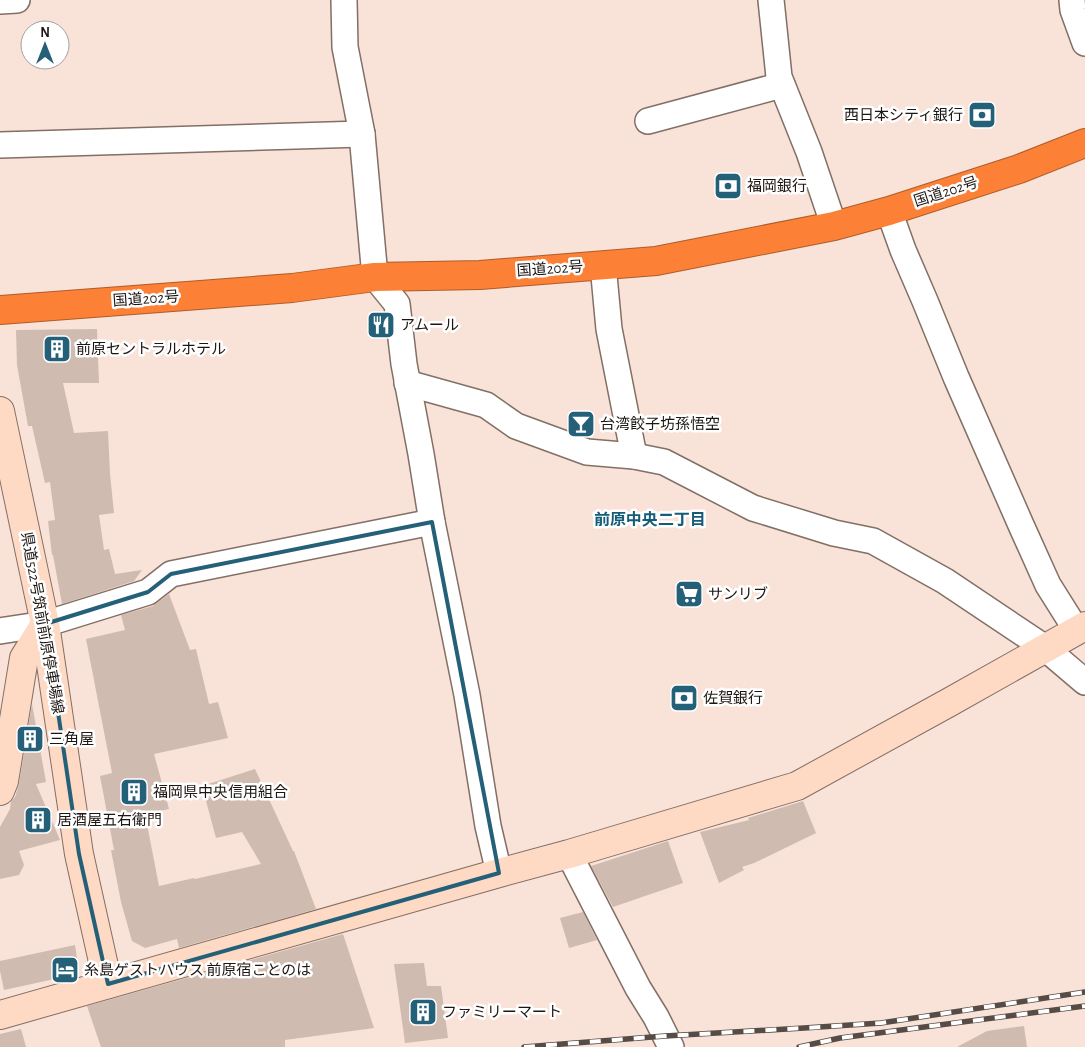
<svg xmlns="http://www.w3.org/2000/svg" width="1085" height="1047" viewBox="0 0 1085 1047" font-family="'Alegreya Sans','Noto Sans JP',sans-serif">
  <rect width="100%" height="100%" fill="#f9e2d7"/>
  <g fill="#d0bbb0">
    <polygon points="97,329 99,383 63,383 74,433 108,431 110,474 114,513 99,515 104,550 109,549 115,574 142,570 134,581 62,604 53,555 52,555 48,521 55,520 50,482 45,483 32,426 28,426 17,365 16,330"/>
    <polygon points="169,594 190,650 196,649 209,704 218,702 228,738 154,754 169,809 145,814 159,886 194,878 195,879 261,864 242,832 216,838 202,786 255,769 293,851 294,851 316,909 179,948 177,939 145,948 132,941 121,902 111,850 114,850 100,776 112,773 86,639 125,630 121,615 153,606"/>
    <polygon points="32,704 46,782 36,784 60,840 19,851 24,865 19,875 0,879 0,827 10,809 11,801 15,797 19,784"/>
    <polygon points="803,801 816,833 754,863 742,867 744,870 719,883 700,832 749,820 748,818"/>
    <polygon points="668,841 683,883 613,907 591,866"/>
    <polygon points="583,912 597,940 569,948 560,918"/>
    <polygon points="343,934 374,1028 285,1040 285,1047 101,1047 87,1006"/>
    <polygon points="75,945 78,965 73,975 4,990 0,971 0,961"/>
    <polygon points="424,963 427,986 441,986 448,1038 405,1043 394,964"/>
    <polygon points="1024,1026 1027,1047 957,1047 987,1031"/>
    <polygon points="21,1029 26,1047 0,1047 0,1034"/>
  </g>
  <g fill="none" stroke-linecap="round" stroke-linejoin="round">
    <defs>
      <g id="street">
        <polyline points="344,0 345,47 362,134 375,277 397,304 404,364 421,454 432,522 467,695 488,826 499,873"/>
        <polyline points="771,0 779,77 809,152 834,226"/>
        <polyline points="1072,0 1073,10 1085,43"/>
        <polyline points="0,1 17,0"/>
        <polyline points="648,121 782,85"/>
        <polyline points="0,145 362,134"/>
        <polyline points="889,211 903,250 925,301 956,377 1021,525 1048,585 1077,631"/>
        <polyline points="603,265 609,329 634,456"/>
        <polyline points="407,383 486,405 516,426 587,452 634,456 664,462 753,508 834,533 873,541 945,581 1045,648 1085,682"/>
        <polyline points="0,631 45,624 148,592 171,574 432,522"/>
        <polyline points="569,854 638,988 656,1017 671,1047"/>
      </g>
      <g id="secondary">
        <polyline points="0,411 45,624 79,854 108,984"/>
        <polyline points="0,791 4,781 24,658 45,624"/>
        <polyline points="0,1015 499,873 569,854 797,786 948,703 1085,626"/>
      </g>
      <polyline id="highway" points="0,310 292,288 375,277 480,275 656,261 834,226 889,211 1019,169 1085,143"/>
    </defs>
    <use href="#street" stroke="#826f65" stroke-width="28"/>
    <use href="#secondary" stroke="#826f65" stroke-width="30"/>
    <use href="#highway" stroke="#ae5c2a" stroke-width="30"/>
    <use href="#street" stroke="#fff" stroke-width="25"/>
    <use href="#secondary" stroke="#fed9c3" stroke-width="28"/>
    <use href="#highway" stroke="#fc8137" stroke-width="28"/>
    <defs>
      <g id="rail">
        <polyline points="524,1047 665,1036 804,1028 881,1023 1085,992"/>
        <polyline points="799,1047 840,1038 1085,1006"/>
      </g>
    </defs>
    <use href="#rail" stroke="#564b45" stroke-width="5.5"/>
    <use href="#rail" stroke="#fff" stroke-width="4" stroke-dasharray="11" stroke-linecap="butt"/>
  </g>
  <path fill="none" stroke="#246078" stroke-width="4" stroke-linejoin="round" d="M432,522L499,873L108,984L79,854L45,624L148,592L171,574Z"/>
  <defs>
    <symbol id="bank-square" viewBox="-11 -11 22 22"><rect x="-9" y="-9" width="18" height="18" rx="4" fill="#246078" stroke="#fff"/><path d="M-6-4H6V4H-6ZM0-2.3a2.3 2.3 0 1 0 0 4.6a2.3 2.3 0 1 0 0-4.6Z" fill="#fff"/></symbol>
    <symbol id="restaurant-square" viewBox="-11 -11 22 22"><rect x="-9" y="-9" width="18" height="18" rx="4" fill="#246078" stroke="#fff"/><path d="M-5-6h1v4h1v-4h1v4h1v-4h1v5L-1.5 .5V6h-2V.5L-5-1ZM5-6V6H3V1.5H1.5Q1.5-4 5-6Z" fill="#fff"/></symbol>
    <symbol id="building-square" viewBox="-11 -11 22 22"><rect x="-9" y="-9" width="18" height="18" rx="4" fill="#246078" stroke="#fff"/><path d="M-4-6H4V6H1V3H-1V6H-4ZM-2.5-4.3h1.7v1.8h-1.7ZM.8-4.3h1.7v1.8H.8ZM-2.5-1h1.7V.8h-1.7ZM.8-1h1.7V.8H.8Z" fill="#fff"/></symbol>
    <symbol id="bar-square" viewBox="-11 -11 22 22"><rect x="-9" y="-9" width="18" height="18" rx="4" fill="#246078" stroke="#fff"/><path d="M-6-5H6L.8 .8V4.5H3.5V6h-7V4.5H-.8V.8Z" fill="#fff"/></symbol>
    <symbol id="supermarket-square" viewBox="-11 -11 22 22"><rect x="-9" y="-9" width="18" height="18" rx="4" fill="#246078" stroke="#fff"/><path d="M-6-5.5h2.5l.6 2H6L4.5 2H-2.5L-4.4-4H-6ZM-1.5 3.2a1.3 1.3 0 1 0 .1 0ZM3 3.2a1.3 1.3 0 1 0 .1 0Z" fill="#fff"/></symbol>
    <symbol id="hotel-square" viewBox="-11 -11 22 22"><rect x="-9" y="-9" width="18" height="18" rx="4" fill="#246078" stroke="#fff"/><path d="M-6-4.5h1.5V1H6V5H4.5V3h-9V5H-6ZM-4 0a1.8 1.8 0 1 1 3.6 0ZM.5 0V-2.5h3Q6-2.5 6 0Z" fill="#fff"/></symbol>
  </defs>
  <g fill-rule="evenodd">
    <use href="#bank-square" x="966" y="99" width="32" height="32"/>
    <use href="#bank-square" x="712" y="170" width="32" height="32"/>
    <use href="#restaurant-square" x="365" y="309" width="32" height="32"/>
    <use href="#building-square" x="41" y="333" width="32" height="32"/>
    <use href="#bar-square" x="565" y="408" width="32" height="32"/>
    <use href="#supermarket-square" x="673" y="578" width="32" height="32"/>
    <use href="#bank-square" x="668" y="682" width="32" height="32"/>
    <use href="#building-square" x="14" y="723" width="32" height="32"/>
    <use href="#building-square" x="118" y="776" width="32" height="32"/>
    <use href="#building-square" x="22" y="804" width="32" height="32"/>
    <use href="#hotel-square" x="49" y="954" width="32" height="32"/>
    <use href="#building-square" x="407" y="996" width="32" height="32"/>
  </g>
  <g text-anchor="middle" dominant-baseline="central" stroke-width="5" stroke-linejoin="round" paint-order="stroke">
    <g font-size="15" fill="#1d1612" stroke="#fff" text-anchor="start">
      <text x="963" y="115" text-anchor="end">西日本シティ銀行</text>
      <text x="747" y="186">福岡銀行</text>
      <text x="400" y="325">アムール</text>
      <text x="76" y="349">前原セントラルホテル</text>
      <text x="600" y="424">台湾餃子坊孫悟空</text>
      <text x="708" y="594">サンリブ</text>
      <text x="703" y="698">佐賀銀行</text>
      <text x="49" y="739">三角屋</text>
      <text x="153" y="792">福岡県中央信用組合</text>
      <text x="57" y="820">居酒屋五右衛門</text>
      <text x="84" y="970">糸島ゲストハウス 前原宿ことのは</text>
      <text x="442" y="1012">ファミリーマート</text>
    </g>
    <g font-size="15" fill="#1d1612" stroke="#fff">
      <text transform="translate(946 192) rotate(-18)">国道202号</text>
      <text transform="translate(550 269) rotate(-4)">国道202号</text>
      <text transform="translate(146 299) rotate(-4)">国道202号</text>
      <text transform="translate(42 623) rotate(80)">県道522号筑前前原停車場線</text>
    </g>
    <g font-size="16" font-weight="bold" fill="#145c77" stroke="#fff">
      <text x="650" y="520">前原中央二丁目</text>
    </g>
  </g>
  <g transform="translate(45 45)"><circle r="24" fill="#ffffff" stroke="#a5a2a0"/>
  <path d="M0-4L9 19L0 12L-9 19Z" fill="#246078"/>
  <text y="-8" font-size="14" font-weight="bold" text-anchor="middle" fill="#1d1612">N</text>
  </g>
</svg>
